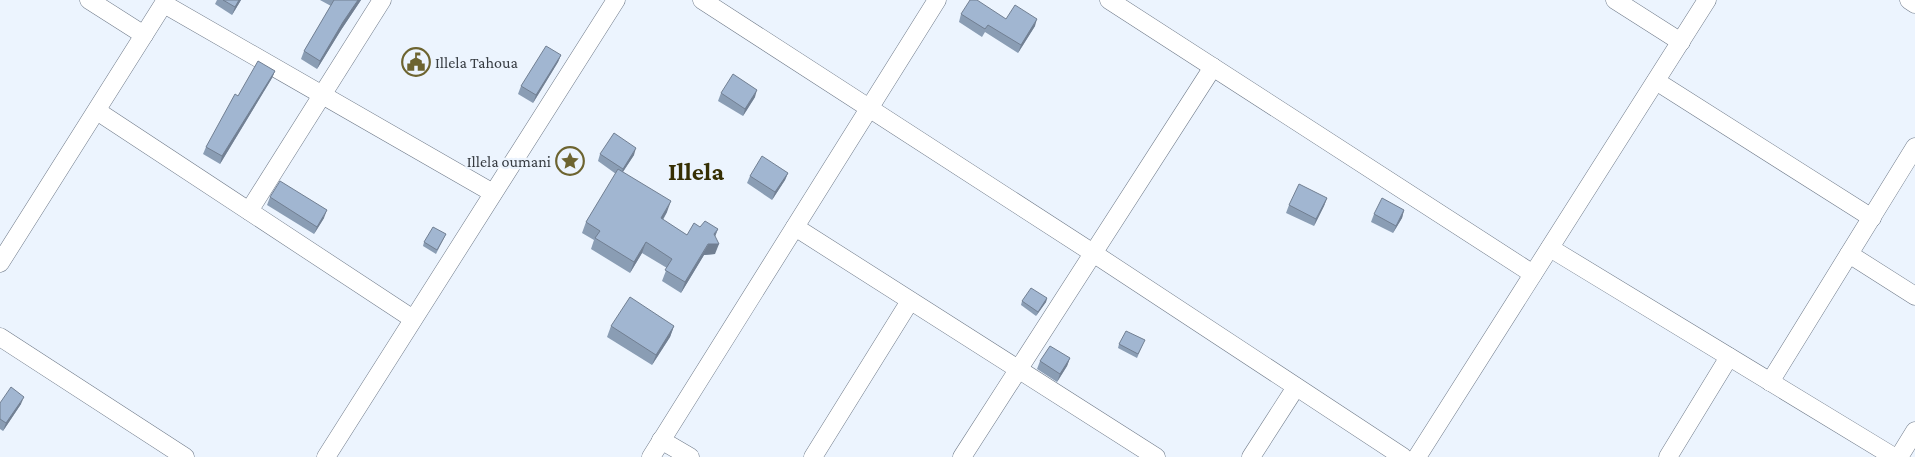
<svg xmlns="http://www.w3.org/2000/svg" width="1915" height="457" viewBox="0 0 1915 457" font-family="'Crimson Pro',serif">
  <rect width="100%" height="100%" fill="#ecf4fe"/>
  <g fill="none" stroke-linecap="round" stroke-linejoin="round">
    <defs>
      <g id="street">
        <polyline points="89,0 144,35"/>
        <polyline points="702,0 1093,253 1403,457"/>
        <polyline points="1109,0 1533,274"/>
        <polyline points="1615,0 1681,42"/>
        <polyline points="1909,0 1915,4"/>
        <polyline points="164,4 493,193"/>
        <polyline points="1656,81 1872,218"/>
        <polyline points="97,111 413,319"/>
        <polyline points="249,211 382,0"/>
        <polyline points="795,227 1156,457"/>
        <polyline points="1550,248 1894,457"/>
        <polyline points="1849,254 1915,296"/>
        <polyline points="0,263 166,0"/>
        <polyline points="0,337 185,457"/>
        <polyline points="1770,382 1915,147"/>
        <polyline points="661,440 690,457"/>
        <polyline points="326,457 616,0"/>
        <polyline points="651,457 937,0"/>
        <polyline points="813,457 910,301"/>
        <polyline points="962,457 1213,67"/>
        <polyline points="1251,457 1296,387"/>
        <polyline points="1417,457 1707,0"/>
        <polyline points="1668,457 1729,357"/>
        <polyline points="1899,457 1915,431"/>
      </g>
    </defs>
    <use href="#street" stroke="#707b8a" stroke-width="19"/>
    <use href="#street" stroke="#fff" stroke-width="18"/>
  </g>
  <g fill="#8a9db4">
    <polygon points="217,0 241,0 232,15 215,4"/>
    <polygon points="320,0 361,0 341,30 317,69 301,59 304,51 331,6"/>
    <polygon points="961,14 1006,19 1035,26 1018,53 985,32 982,37 959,22"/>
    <polygon points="561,55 558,62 533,103 518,94 521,86"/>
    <polygon points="275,71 272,78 220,164 203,154 206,147 238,96"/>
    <polygon points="721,93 755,97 743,116 718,101"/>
    <polygon points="600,154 634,155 623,172 667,212 663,220 687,235 700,227 718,229 715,236 715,254 704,255 681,293 662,281 667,268 642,253 630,273 591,249 594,240 582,233 586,222 616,174 598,161"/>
    <polygon points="788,173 785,180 772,200 747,183 750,176"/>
    <polygon points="270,197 324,218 314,234 267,205"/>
    <polygon points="1327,198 1324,206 1314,226 1286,213 1289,205"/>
    <polygon points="1404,210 1402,218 1393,233 1371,222 1374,214"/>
    <polygon points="446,234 436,254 423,246 424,242"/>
    <polygon points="1047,298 1046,302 1036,316 1021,305 1022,301"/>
    <polygon points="611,326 674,326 670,337 652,365 607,337"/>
    <polygon points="1119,344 1143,344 1137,358 1118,348"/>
    <polygon points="1070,358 1067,366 1057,382 1037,369 1040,361"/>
    <polygon points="0,403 21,404 3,431 0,429"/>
  </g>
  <g fill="#717f92">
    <polygon points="239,0 241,0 232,15 235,7"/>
    <polygon points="358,0 361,0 341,30 317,69 320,61 343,22"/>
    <polygon points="1037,19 1035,26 1018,53 1021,45"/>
    <polygon points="561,55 558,62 533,103 536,95"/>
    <polygon points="275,71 272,78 220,164 222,156"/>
    <polygon points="757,90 755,97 743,116 745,109"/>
    <polygon points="636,148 634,155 620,176 623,169"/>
    <polygon points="788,173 785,180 772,200 775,192"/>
    <polygon points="1327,198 1324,206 1314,226 1316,219"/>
    <polygon points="671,201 667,212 657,229 661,218"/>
    <polygon points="327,210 324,218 314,234 317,227"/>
    <polygon points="1404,210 1402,218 1393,233 1396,226"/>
    <polygon points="718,229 714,239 719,244 715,254 704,255 681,293 685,282"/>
    <polygon points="646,242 642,253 630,273 634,262"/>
    <polygon points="1047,298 1046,302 1036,316 1038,312"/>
    <polygon points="674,326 670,337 652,365 656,355"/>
    <polygon points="1070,358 1067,366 1057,382 1060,374"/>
    <polygon points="24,397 21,404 3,431 6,423"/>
  </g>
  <g fill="#a1b6d1" stroke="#717f92">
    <polygon points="223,0 239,0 235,7"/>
    <polygon points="334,0 358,0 343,22 320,61 304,51"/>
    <polygon points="970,0 977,0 1006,19 1015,5 1037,19 1021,45 988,25 985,29 961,14"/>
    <polygon points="546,46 561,55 536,95 521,86"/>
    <polygon points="258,61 275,71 222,156 206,147 235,94 238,96"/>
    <polygon points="733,74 757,90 745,109 721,93"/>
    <polygon points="614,133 636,148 623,169 600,154"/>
    <polygon points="762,156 788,173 775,192 750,176"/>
    <polygon points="618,169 671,201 661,218 687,235 694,223 700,227 705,221 718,229 714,234 719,244 708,244 685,282 665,270 672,259 646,242 634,262 595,238 600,231 586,222"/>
    <polygon points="280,181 327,210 317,227 270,197"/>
    <polygon points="1299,184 1327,198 1316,219 1289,205"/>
    <polygon points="1382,198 1404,210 1396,226 1374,214"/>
    <polygon points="433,227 446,234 437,250 424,242"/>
    <polygon points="1031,288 1047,298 1038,312 1022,301"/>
    <polygon points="630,297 674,326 656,355 611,326"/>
    <polygon points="1126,331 1145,340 1138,354 1119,344"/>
    <polygon points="1050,346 1070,358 1060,374 1040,361"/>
    <polygon points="11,387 24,397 6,423 0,419 0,403"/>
  </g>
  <defs>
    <symbol id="civic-ring" viewBox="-11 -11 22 22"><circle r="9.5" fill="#ecf4fe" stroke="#6d6430" stroke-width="1.5"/><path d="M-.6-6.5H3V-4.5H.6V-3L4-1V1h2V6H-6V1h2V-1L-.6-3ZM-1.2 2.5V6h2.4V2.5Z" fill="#6d6430"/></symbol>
    <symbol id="sight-ring" viewBox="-11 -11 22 22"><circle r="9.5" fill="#ecf4fe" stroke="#6d6430" stroke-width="1.5"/><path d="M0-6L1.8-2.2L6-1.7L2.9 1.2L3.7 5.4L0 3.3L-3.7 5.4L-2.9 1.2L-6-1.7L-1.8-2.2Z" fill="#6d6430"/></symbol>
  </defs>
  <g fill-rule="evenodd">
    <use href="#civic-ring" x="400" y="46" width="32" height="32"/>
    <use href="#sight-ring" x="554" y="145" width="32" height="32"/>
  </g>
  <g text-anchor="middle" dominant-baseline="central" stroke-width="4.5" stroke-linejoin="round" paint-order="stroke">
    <g font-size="16" fill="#363b41" stroke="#ecf4fe" text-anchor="start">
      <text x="435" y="62">Illela Tahoua</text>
      <text x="551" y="161" text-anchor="end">Illela oumani</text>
    </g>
    <g font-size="26" font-weight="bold" fill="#362f03" stroke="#ecf4fe">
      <text x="696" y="171">Illela</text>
    </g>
  </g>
</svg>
